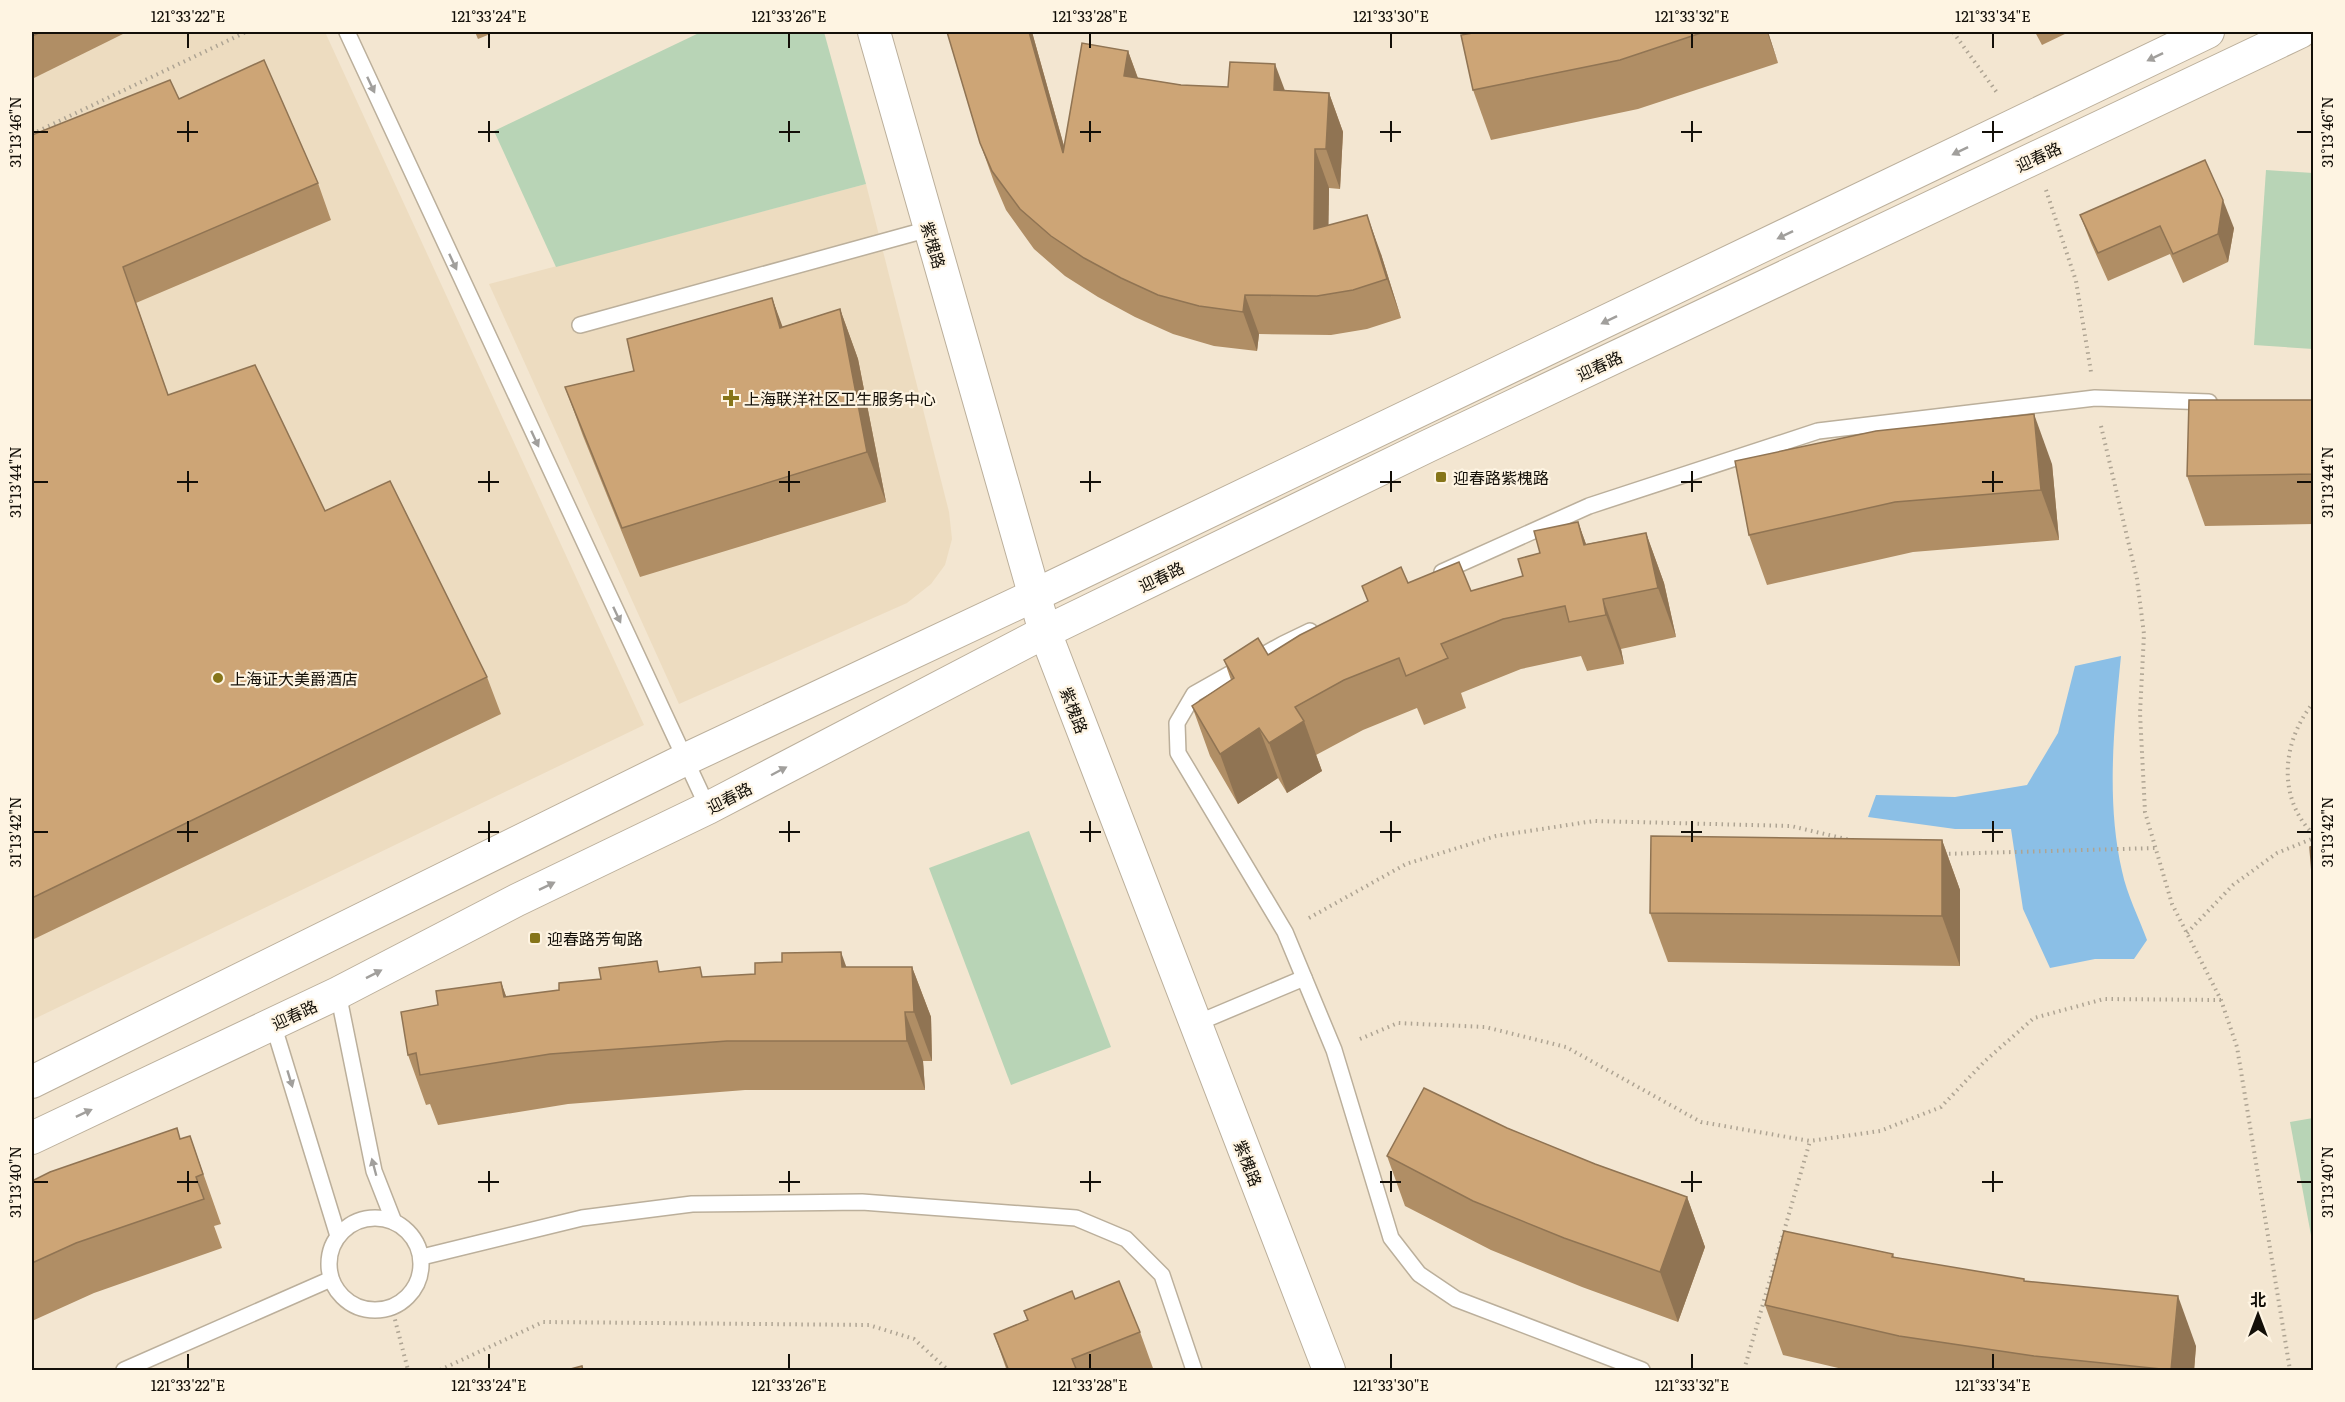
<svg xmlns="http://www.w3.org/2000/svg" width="2345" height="1402" viewBox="0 0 2345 1402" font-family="Literata,'Noto Sans SC',serif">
  <rect width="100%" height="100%" fill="#f3e6d1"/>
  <g fill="#eddcc0">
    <polygon points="32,32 325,32 644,725 32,1020"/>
    <polygon points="866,184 949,512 952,539 945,565 931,584 907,603 679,704 489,284"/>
  </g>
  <g fill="#b8d4b6">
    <polygon points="701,32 824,32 866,184 556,267 494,131"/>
    <polygon points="2266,170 2313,173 2313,349 2254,345"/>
    <polygon points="1029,831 1111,1047 1011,1085 929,868"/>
    <polygon points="2313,1118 2314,1118 2313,1246 2290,1122"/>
  </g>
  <path fill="#8bbfe6" d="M2121,656C2114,727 2106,801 2122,871C2127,895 2139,918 2147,940L2134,959H2095L2050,968L2023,909L2011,829H1955L1868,817L1876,795L1955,797L2027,785L2058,733L2075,666Z"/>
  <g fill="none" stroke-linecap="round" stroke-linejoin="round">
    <defs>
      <g id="lane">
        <polyline points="347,32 708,808"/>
        <polyline points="580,325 929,229"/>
        <polyline points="1442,572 1589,506 1818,431 2095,398 2209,402"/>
        <polyline points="1310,631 1283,644 1194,694 1177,723 1178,753 1285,932 1334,1050 1391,1238 1419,1274 1456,1299 1642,1370"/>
        <polyline points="338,993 374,1171 394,1222"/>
        <polyline points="273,1024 338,1236"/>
        <polyline points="1195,1024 1304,978"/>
        <circle cx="375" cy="1264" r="46"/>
        <polyline points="422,1257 582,1218 692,1204 862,1202 1076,1218 1126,1239 1162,1275 1194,1370"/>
        <polyline points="124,1370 331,1279"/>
      </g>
      <g id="street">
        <polyline points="874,32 1045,632 1329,1370"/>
        <polyline points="32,1082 684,760 1033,596 2208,32"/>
        <polyline points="32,1138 338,993 517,900 708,808 1045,632 1428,446 2300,32"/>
      </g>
    </defs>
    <use href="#lane" stroke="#bbaf9b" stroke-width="18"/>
    <use href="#street" stroke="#bbaf9b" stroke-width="34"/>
    <g stroke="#aea493" stroke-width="4" stroke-dasharray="1.5 4.5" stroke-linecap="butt">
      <polyline points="1953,32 1998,94"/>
      <polyline points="32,134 246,32"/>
      <polyline points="2046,190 2076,281 2091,372"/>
      <polyline points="2101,426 2137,579 2144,634 2140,713 2145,812 2172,904 2221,1000 2237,1047 2290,1370"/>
      <path d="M2314,702C2282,740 2276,798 2314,835"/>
      <polyline points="1943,854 2156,848"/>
      <polyline points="1309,918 1406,864 1496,836 1594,821 1791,826 1850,840"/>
      <polyline points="2187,933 2233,885 2277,853 2314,838"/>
      <polyline points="1360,1039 1398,1023 1485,1027 1566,1047 1701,1122 1810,1141 1880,1131 1941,1107 1985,1061 2034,1018 2104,999 2221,1000"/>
      <polyline points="392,1308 408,1370"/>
      <polyline points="440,1370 543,1322 869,1325 914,1339 948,1370"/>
      <polyline points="1744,1370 1810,1141"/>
    </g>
    <use href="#lane" stroke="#fff" stroke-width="15"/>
    <use href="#street" stroke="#fff" stroke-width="32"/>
  </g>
  <g fill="#b08e65">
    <polygon points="32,32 127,32 32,79"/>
    <polygon points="475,32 495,32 478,39"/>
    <polygon points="947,32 1032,32 1064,146 1128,51 1138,78 1181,85 1329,93 1343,132 1340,189 1329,188 1328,225 1381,254 1401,318 1367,329 1331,335 1259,334 1257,351 1214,346 1173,334 1135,317 1098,297 1065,276 1034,249 1006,210 994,182 980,143"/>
    <polygon points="1479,32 1768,32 1778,63 1638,109 1491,140 1473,90"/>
    <polygon points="2035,32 2069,32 2042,45"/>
    <polygon points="179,99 318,183 331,220 136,303 168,395 325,511 487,677 501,714 32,940 32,135"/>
    <polygon points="2080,215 2234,228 2228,262 2183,283 2170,254 2108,281 2091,243"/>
    <polygon points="772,298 782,327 840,309 858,359 886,502 640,577 583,436 565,387 634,371"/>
    <polygon points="2313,400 2313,524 2205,526 2187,476"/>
    <polygon points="2052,464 2059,540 1913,552 1767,585 1749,535"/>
    <polygon points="1578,522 1586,544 1646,533 1664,583 1676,637 1621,649 1624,664 1587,671 1581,656 1521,669 1461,693 1466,708 1424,725 1417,708 1363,730 1316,755 1322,771 1287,793 1278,778 1238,804 1210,756 1192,706 1231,680 1224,660 1268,655 1408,583 1471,591 1523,576 1540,553"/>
    <polygon points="1942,840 1960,890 1960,966 1668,962 1650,913"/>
    <polygon points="846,967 912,967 931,1017 932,1061 923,1061 925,1090 745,1090 568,1104 438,1125 430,1104 426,1105 408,1055 438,1005 501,982 506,997 559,990 661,972 704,977 755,974"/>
    <polygon points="1507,1128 1595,1164 1687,1197 1705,1247 1678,1322 1582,1287 1491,1250 1405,1206 1387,1156"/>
    <polygon points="190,1136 221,1224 214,1226 222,1248 94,1293 32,1321 32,1181"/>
    <polygon points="1893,1254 1894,1257 2025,1281 2196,1346 2194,1371 1851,1371 1783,1355 1765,1305"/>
    <polygon points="1075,1299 1140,1332 1154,1371 1007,1371 994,1334 1027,1320 1024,1311"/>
  </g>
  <g fill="#907453">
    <polygon points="1029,32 1032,32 1077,193 1063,153"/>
    <polygon points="1767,32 1768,32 1778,63"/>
    <polygon points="1128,51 1142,90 1124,76"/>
    <polygon points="1275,64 1290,104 1274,90"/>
    <polygon points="1329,93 1343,132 1340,189 1326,149"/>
    <polygon points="1315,149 1329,188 1328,268 1314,229"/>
    <polygon points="2223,200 2234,228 2228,262 2218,234"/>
    <polygon points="1367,215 1381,254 1401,318 1387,279"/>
    <polygon points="1245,295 1259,334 1257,351 1243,312"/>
    <polygon points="772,298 790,347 780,328"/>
    <polygon points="840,309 858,359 886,502 867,452"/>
    <polygon points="2034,414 2052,464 2059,540 2041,490"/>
    <polygon points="1578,522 1596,572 1584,545"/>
    <polygon points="1646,533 1664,583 1676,637 1658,588"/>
    <polygon points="1603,599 1621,649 1624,664 1606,615"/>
    <polygon points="1304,721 1322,771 1287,793 1269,743"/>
    <polygon points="1259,728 1278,778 1238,804 1220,754"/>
    <polygon points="1942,840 1960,890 1960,966 1942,916"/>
    <polygon points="841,952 859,1002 842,967"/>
    <polygon points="912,967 931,1017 932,1061 914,1012"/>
    <polygon points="501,982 519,1032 504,997"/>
    <polygon points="905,1012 923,1061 925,1090 907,1041"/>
    <polygon points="1687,1197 1705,1247 1678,1322 1660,1272"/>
    <polygon points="2178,1296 2196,1346 2194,1371 2171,1371"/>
  </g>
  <g fill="#cda576" stroke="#907453" stroke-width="1.5">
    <polygon points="32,32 41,32 32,36"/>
    <polygon points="947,32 1029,32 1063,153 1082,43 1128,51 1124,76 1181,85 1228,87 1230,62 1275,64 1274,90 1329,93 1326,149 1315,149 1314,229 1367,215 1387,279 1353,290 1317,296 1245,295 1243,312 1199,306 1158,295 1121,278 1084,258 1051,236 1020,209 992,171 980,143"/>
    <polygon points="1479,32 1704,32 1620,60 1473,90 1461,35"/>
    <polygon points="264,60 318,183 123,267 168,395 255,365 325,511 390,481 487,677 32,898 32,135 170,80 179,99"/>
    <polygon points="2205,160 2223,200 2218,234 2173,254 2160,226 2098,253 2080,215"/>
    <polygon points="772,298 780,328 840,309 867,452 622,528 565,387 634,371 627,339"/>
    <polygon points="2189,400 2313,400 2313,474 2187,476"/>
    <polygon points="2034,414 2041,490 1895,502 1749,535 1735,461 1876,431"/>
    <polygon points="1578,522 1584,545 1646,533 1658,588 1603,599 1606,615 1569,622 1565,606 1503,619 1441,644 1448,658 1406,676 1399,658 1344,680 1295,707 1304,721 1269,743 1259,728 1220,754 1192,706 1234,678 1224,660 1258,638 1268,655 1300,635 1368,601 1362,586 1401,567 1408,583 1459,562 1471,591 1523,576 1518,559 1540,553 1534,531"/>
    <polygon points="1651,836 1942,840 1942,916 1650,913"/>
    <polygon points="2313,846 2313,886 2310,847"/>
    <polygon points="841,952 842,967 912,967 914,1012 905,1012 907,1041 727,1041 550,1054 420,1075 416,1053 408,1055 401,1012 438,1005 436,991 501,982 504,997 559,990 559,983 601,979 599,968 657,961 659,972 700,967 702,977 755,974 755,963 782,962 782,953"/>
    <polygon points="1424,1088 1507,1128 1595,1164 1687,1197 1660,1272 1564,1238 1473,1201 1387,1156"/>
    <polygon points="177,1128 180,1139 190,1136 203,1174 196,1177 204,1199 76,1243 32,1263 32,1181 50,1172"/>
    <polygon points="1784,1231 1893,1254 1892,1257 2024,1279 2024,1281 2178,1296 2171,1370 2034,1356 1899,1336 1765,1305"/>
    <polygon points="1119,1281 1140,1332 1072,1359 1077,1371 1009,1371 994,1334 1028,1320 1024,1311 1072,1291 1075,1299"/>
    <polygon points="582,1366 583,1371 563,1371"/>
  </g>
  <defs><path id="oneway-solid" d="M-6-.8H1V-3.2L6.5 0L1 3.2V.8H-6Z" transform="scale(1.5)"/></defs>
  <g fill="#a19f9c">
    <use href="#oneway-solid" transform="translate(2155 57) rotate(154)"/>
    <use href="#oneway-solid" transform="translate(371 85) rotate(65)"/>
    <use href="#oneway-solid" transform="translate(1960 151) rotate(154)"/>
    <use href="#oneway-solid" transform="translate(1785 235) rotate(154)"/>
    <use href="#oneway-solid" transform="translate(453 262) rotate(65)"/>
    <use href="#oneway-solid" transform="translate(1609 320) rotate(154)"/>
    <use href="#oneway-solid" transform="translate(535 439) rotate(65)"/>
    <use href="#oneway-solid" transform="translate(617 615) rotate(65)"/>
    <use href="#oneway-solid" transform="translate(779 771) rotate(-28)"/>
    <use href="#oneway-solid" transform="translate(547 886) rotate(-26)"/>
    <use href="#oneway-solid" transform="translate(374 974) rotate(-27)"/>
    <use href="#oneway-solid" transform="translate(290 1079) rotate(73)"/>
    <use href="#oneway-solid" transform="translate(84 1113) rotate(-25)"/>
    <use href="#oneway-solid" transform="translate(374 1167) rotate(-105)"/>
  </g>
  <path fill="none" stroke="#130f08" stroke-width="2" d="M188,33V48M489,33V48M789,33V48M1090,33V48M1391,33V48M1692,33V48M1993,33V48M188,121V142M489,121V142M789,121V142M1090,121V142M1391,121V142M1692,121V142M1993,121V142M33,132H48M177,132H198M478,132H499M779,132H800M1080,132H1101M1380,132H1401M1681,132H1702M1982,132H2003M2297,132H2312M188,471V492M489,471V492M789,471V492M1090,471V492M1391,471V492M1692,471V492M1993,471V492M33,482H48M177,482H198M478,482H499M779,482H800M1080,482H1101M1380,482H1401M1681,482H1702M1982,482H2003M2297,482H2312M188,821V842M489,821V842M789,821V842M1090,821V842M1391,821V842M1692,821V842M1993,821V842M33,832H48M177,832H198M478,832H499M779,832H800M1080,832H1101M1380,832H1401M1681,832H1702M1982,832H2003M2297,832H2312M188,1171V1192M489,1171V1192M789,1171V1192M1090,1171V1192M1391,1171V1192M1692,1171V1192M1993,1171V1192M33,1182H48M177,1182H198M478,1182H499M779,1182H800M1080,1182H1101M1380,1182H1401M1681,1182H1702M1982,1182H2003M2297,1182H2312M188,1354V1369M489,1354V1369M789,1354V1369M1090,1354V1369M1391,1354V1369M1692,1354V1369M1993,1354V1369"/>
  <g fill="#867519" stroke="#fef4e2" stroke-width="2">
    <path d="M728 389h6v6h6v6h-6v6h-6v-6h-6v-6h6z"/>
    <rect x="1435" y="471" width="12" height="12" rx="3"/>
    <circle cx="218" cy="678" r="6"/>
    <rect x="529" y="932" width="12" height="12" rx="3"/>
  </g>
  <g text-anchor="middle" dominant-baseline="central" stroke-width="4.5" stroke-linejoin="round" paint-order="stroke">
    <g font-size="16" fill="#130f08" stroke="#fef4e2">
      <text transform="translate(2038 156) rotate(-25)">迎春路</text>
      <text transform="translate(934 245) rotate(74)">紫槐路</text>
      <text transform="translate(1599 365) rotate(-25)">迎春路</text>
      <text transform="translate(1161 576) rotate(-26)">迎春路</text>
      <text transform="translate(1075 710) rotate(69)">紫槐路</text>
      <text transform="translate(729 797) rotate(-27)">迎春路</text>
      <text transform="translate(294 1014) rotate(-25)">迎春路</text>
      <text transform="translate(1249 1163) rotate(69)">紫槐路</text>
    </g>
    <g font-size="16" fill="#130f08" stroke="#fef4e2" text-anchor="start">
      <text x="744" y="398">上海联洋社区卫生服务中心</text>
      <text x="1453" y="477">迎春路紫槐路</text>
      <text x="230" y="678">上海证大美爵酒店</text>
      <text x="547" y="938">迎春路芳甸路</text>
    </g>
  </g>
  <rect width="2345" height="1402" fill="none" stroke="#fef4e2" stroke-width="66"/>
  <g transform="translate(2258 1315)" stroke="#fef4e2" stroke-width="4.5" paint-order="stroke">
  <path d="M0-4.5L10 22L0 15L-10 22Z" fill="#130f08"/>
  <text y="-9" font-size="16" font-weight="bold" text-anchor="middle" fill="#130f08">北</text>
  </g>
  <rect x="33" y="33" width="2279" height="1336" fill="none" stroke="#130f08" stroke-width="2"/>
  <g font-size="15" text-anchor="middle" fill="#130f08">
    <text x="188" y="22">121°33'22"E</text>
    <text x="489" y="22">121°33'24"E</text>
    <text x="789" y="22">121°33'26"E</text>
    <text x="1090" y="22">121°33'28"E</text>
    <text x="1391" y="22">121°33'30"E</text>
    <text x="1692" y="22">121°33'32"E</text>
    <text x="1993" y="22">121°33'34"E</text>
    <text transform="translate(16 132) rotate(-90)" y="5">31°13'46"N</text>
    <text transform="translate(2328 132) rotate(-90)" y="5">31°13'46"N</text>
    <text transform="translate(16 482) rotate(-90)" y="5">31°13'44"N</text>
    <text transform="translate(2328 482) rotate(-90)" y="5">31°13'44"N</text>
    <text transform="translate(16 832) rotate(-90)" y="5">31°13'42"N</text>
    <text transform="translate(2328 832) rotate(-90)" y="5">31°13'42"N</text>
    <text transform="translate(16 1182) rotate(-90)" y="5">31°13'40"N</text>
    <text transform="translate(2328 1182) rotate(-90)" y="5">31°13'40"N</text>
    <text x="188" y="1391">121°33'22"E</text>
    <text x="489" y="1391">121°33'24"E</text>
    <text x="789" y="1391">121°33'26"E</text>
    <text x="1090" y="1391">121°33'28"E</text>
    <text x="1391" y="1391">121°33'30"E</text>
    <text x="1692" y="1391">121°33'32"E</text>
    <text x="1993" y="1391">121°33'34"E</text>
  </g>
</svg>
